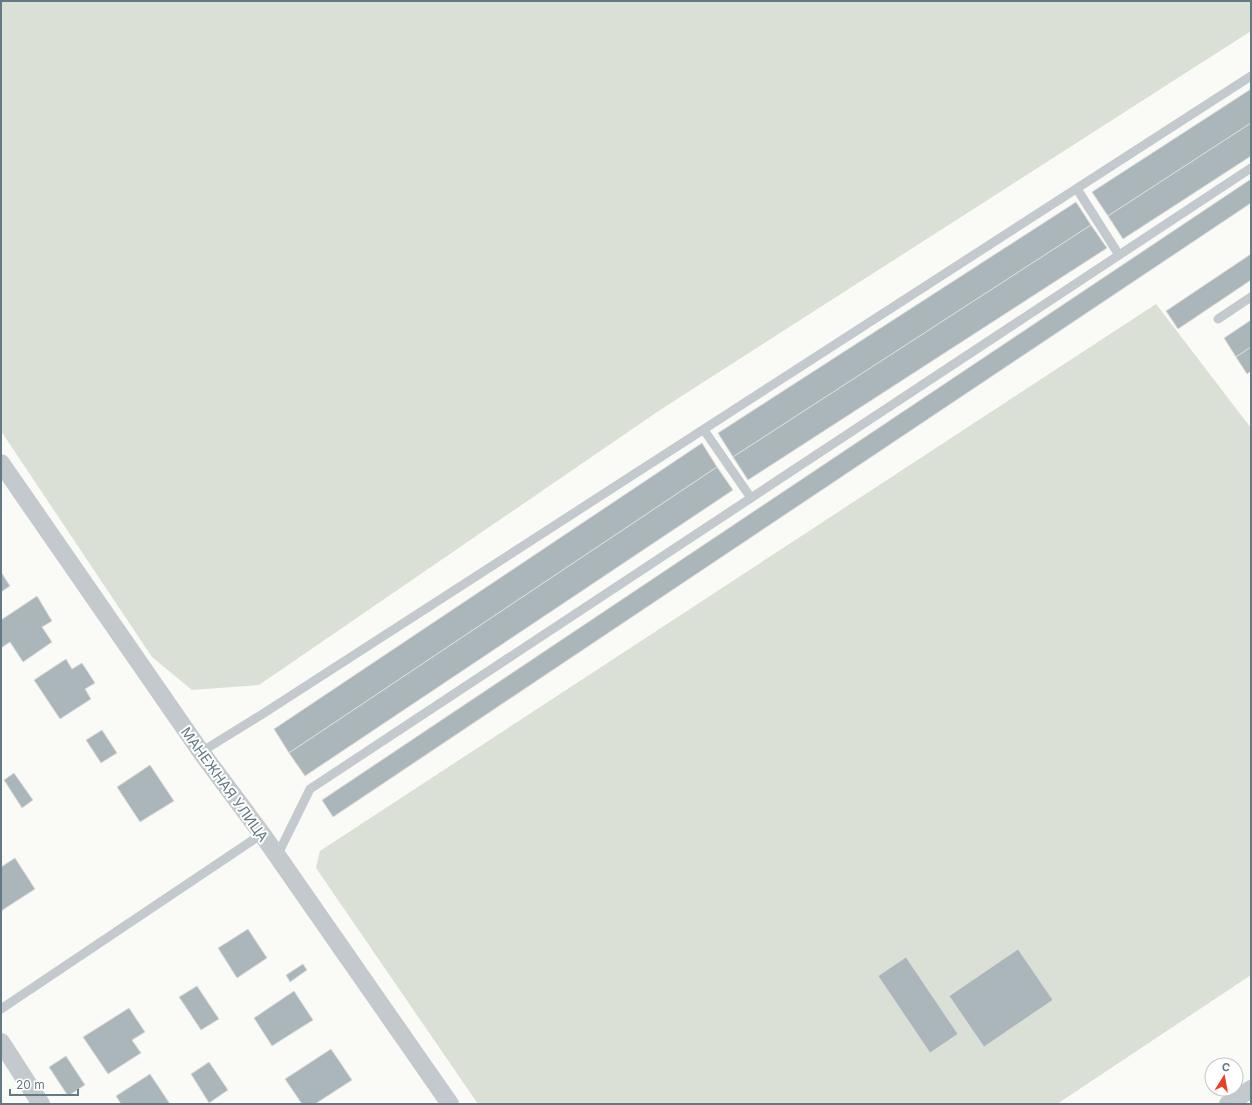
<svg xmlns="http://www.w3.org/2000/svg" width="1252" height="1105" viewBox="0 0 1252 1105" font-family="Inter,sans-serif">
  <rect width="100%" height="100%" fill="#fafaf7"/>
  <g fill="#dae0d6">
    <polygon points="1,1 1251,1 1251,31 660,410 259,685 192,690 152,657 1,431"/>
    <polygon points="1156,304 1251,428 1251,975 1057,1104 478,1104 316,868 320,851"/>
  </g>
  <g fill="#abb6bb" stroke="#dcdbd9">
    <polygon points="1251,89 1251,123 1108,216 1092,192"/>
    <polygon points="1251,123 1251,156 1123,239 1108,216"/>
    <polygon points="1251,179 1251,203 333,817 322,800"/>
    <polygon points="1076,202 1091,225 733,457 718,433"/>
    <polygon points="1091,225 1107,248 748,480 733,457"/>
    <polygon points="1251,254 1251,280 1178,329 1166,311"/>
    <polygon points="1251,320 1251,347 1236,357 1224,338"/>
    <polygon points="1251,347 1251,371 1247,374 1236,357"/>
    <polygon points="702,443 717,467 289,753 274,729"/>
    <polygon points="717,467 733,490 305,776 289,753"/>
    <polygon points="1,572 10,586 1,592"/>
    <polygon points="37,596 52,621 42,627 52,642 23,662 10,642 1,648 1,620"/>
    <polygon points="66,659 72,669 82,663 95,683 85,689 91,699 60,719 34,680"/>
    <polygon points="102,730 117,753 101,763 86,740"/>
    <polygon points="150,765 174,801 140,822 117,787"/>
    <polygon points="14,773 33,800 22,808 4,780"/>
    <polygon points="15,858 35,889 1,911 1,867"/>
    <polygon points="248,929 267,958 237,978 218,948"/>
    <polygon points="1018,949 1053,1000 984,1047 949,996"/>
    <polygon points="906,957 958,1034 930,1053 878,976"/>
    <polygon points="303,964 307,970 290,982 286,975"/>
    <polygon points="197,986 219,1019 201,1030 179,997"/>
    <polygon points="294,991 313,1020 272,1046 254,1018"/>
    <polygon points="129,1008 145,1032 132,1040 141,1053 108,1074 83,1037"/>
    <polygon points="331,1049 352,1080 315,1104 302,1104 285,1079"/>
    <polygon points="66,1056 85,1085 68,1096 49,1067"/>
    <polygon points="209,1062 228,1090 209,1103 191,1074"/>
    <polygon points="150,1074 170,1104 121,1104 116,1096"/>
  </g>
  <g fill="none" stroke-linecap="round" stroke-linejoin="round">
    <g stroke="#c3c9cc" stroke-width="9">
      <polyline points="1077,189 1119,255"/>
      <polyline points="1218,319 1251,297"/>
      <polyline points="704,430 751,498"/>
      <polyline points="201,752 261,715 1251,76"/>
      <polyline points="277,856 310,789 1251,168"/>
      <polyline points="1,1009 262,834"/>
    </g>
    <g stroke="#c3c9cc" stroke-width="18">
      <polyline points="1,463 201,752 262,834 450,1104"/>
      <polyline points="1,1042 41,1104"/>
      <polyline points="1228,1104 1251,1089"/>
    </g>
  </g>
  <g text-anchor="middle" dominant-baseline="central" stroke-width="4" stroke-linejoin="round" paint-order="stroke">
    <g font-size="14" fill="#637984" stroke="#fff">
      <text transform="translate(225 784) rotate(54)">МАНЕЖНАЯ УЛИЦА</text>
    </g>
  </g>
  <rect width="1252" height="1105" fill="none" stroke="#637984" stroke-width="4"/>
  <g transform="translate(1224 1077) rotate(11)"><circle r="19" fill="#ffffff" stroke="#c1c9ce"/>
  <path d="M0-3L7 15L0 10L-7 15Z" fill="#ed3f24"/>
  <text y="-6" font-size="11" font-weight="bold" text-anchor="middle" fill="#637984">С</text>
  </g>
  <path d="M10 1089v6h68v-6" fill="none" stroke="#637984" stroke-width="2"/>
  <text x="16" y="1089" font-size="12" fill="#637984" stroke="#ffffff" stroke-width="3" paint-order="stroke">20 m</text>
</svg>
